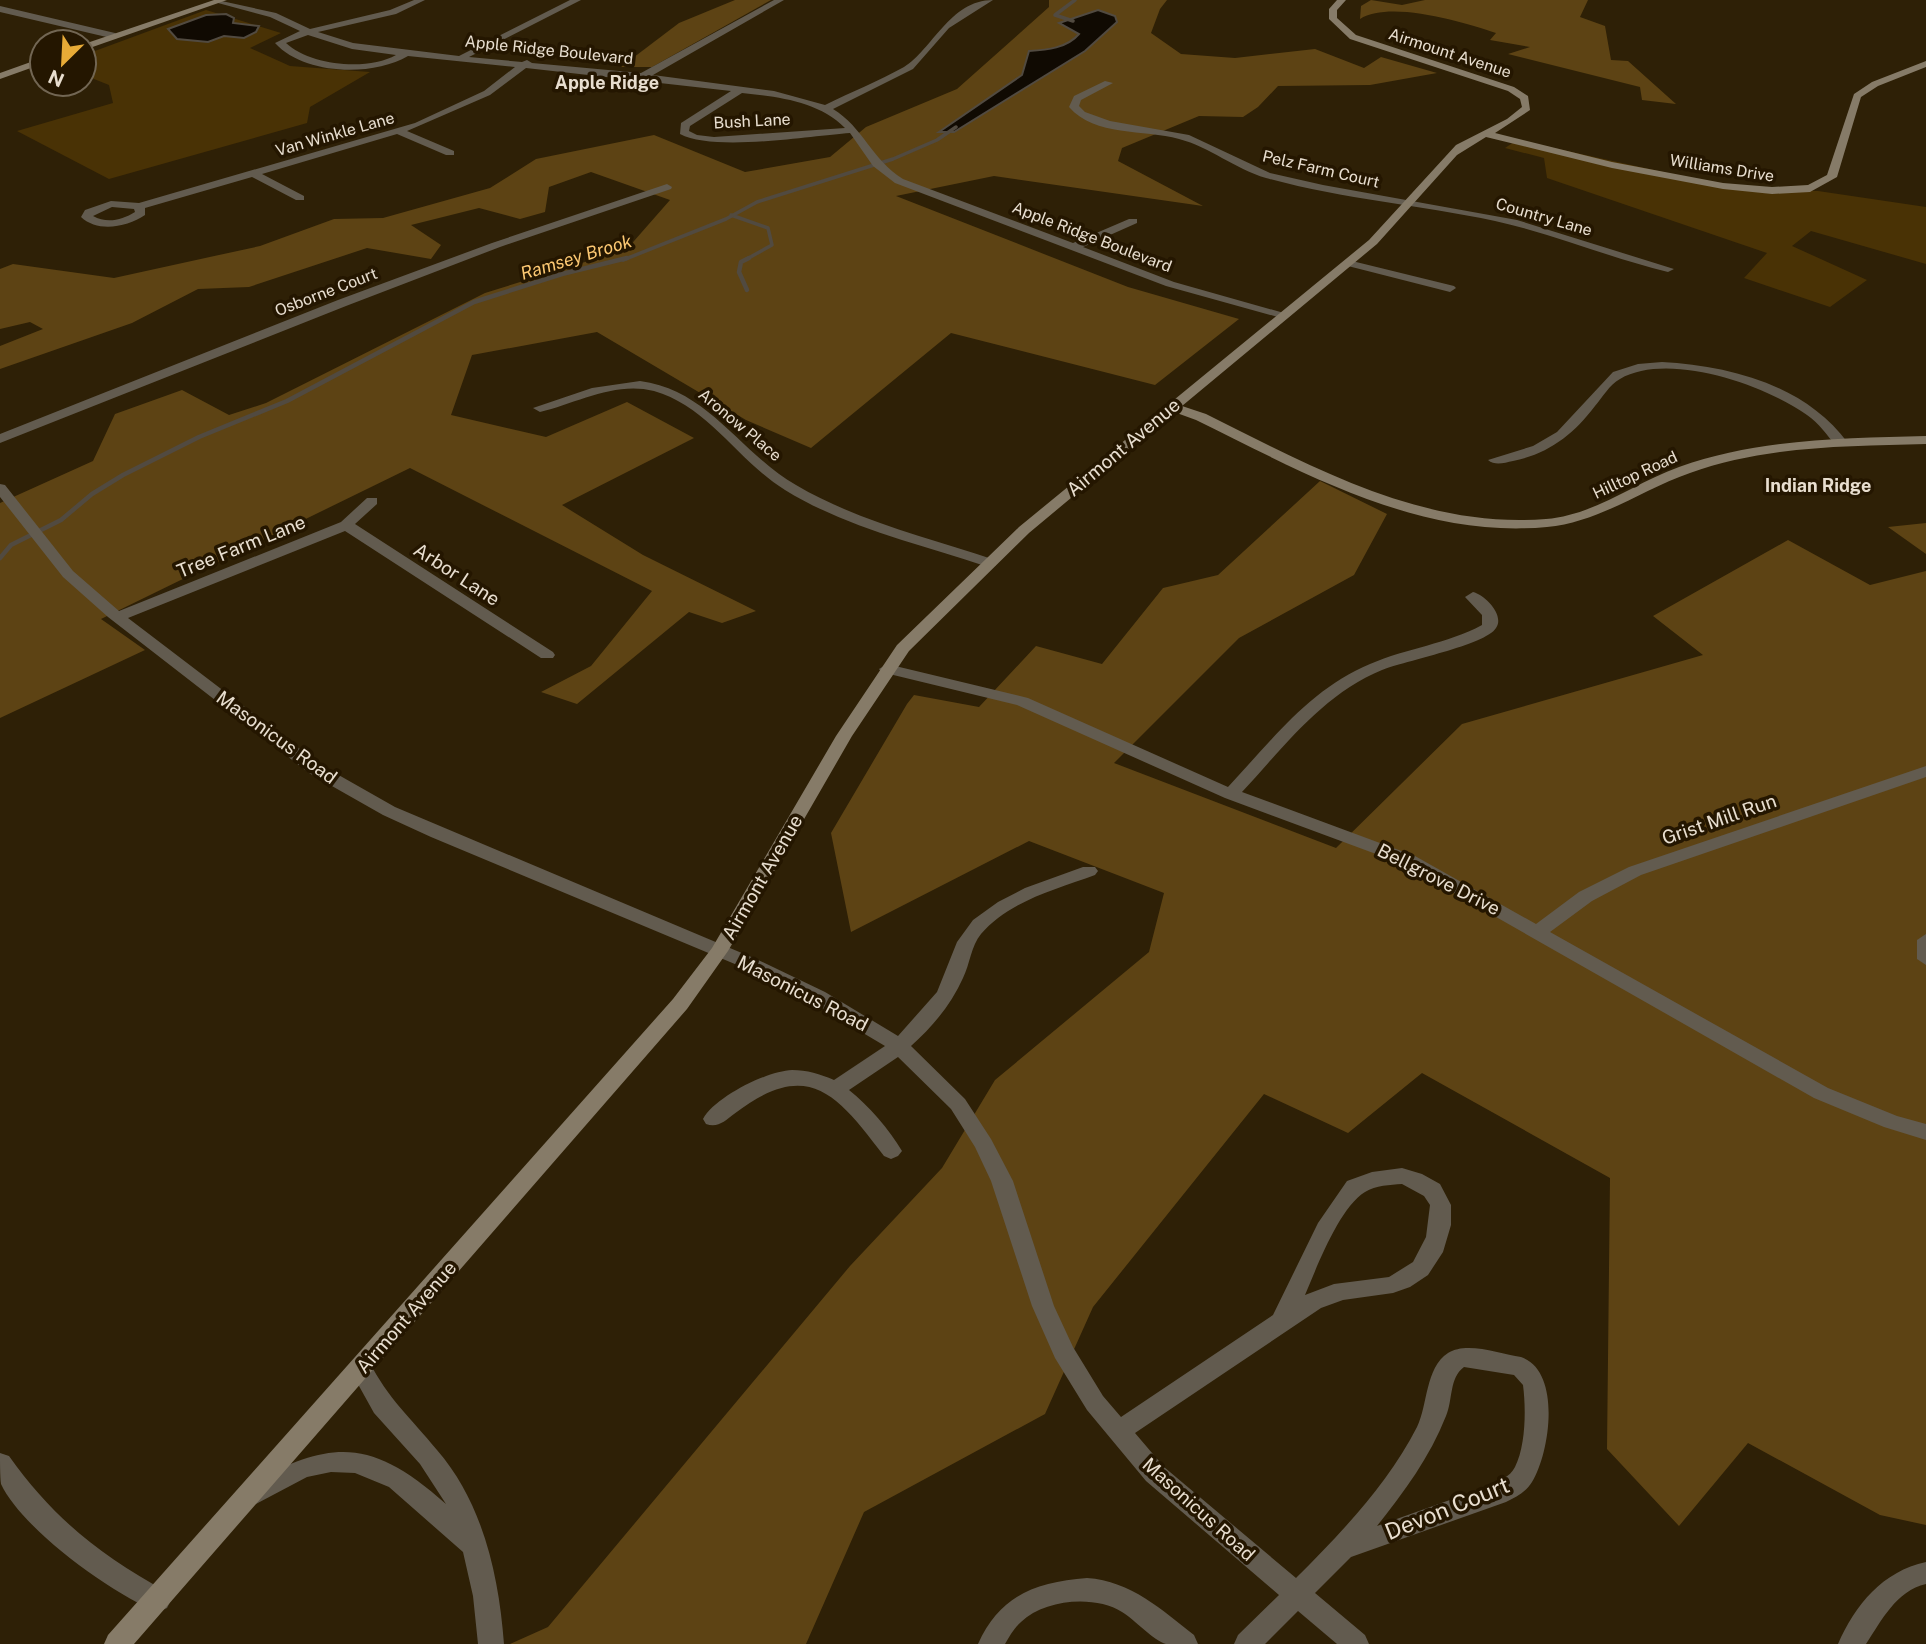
<svg xmlns="http://www.w3.org/2000/svg" width="1926" height="1644" viewBox="0 0 1926 1644" font-family="'Public Sans',sans-serif">
  <rect width="100%" height="100%" fill="#2e2006"/>
  <g fill="#493205">
    <polygon points="206,10 281,33 250,48 290,66 370,72 310,107 307,123 109,179 17,131 113,103 109,85 84,75 84,55"/>
    <polygon points="1517,140 1745,190 1818,191 1926,207 1926,264 1811,231 1792,246 1867,280 1830,307 1744,278 1767,253 1547,178 1544,158 1505,148"/>
  </g>
  <g fill="#5d4314">
    <polygon points="735,0 771,0 652,67 621,67 679,23"/>
    <polygon points="1049,0 1167,0 1160,9 1151,33 1181,54 1235,58 1315,49 1364,68 1381,57 1437,73 1370,85 1278,86 1258,107 1243,117 1199,116 1122,148 1118,161 1203,206 994,176 896,196 1128,287 1239,319 1155,385 951,333 811,448 746,420 597,332 472,355 451,415 546,437 627,402 694,438 562,505 643,555 756,611 722,623 689,612 577,704 541,692 591,666 652,591 410,468 101,619 145,650 0,718 0,503 93,461 115,414 182,390 229,415 266,403 485,293 627,249 670,200 591,172 549,187 545,212 520,219 479,208 411,225 441,245 431,259 367,248 249,287 198,289 132,323 0,369 0,346 43,329 30,322 0,329 0,269 13,264 114,278 260,246 334,219 383,218 490,188 536,159 654,135 745,172 830,157 866,127 957,89 1049,7"/>
    <path d="M1371,0L1402,5L1425,0H1588L1580,17L1605,26L1611,60L1628,61L1676,104L1642,100L1640,87L1508,54L1530,47L1490,40L1496,33C1463,22 1390,0 1360,19L1361,6Z"/>
    <polygon points="1320,481 1387,514 1354,575 1239,638 1114,763 1336,848 1462,724 1703,655 1653,616 1788,540 1870,585 1926,571 1926,1525 1880,1515 1748,1443 1679,1526 1607,1449 1610,1178 1422,1073 1348,1133 1264,1094 1093,1307 1045,1414 864,1512 806,1644 510,1644 548,1627 850,1266 942,1168 995,1080 1149,952 1164,893 1029,841 851,932 831,833 907,704 914,695 979,707 1036,646 1102,664 1163,588 1218,575"/>
    <polygon points="1926,523 1926,554 1888,527"/>
  </g>
  <g fill="#100a02" stroke="#514a40" stroke-width="2">
    <path d="M1098,10L1115,16L1117,22L1085,51L954,132H939L1022,75L1029,51C1047,50 1067,48 1079,34L1059,23Z"/>
    <polygon points="226,14 234,18 233,23 259,26 256,32 244,38 224,36 208,42 177,39 168,29 206,15"/>
  </g>
  <g fill="none" stroke-linecap="round" stroke-linejoin="round">
    <g stroke="#514a40" stroke-width="3.5">
      <polyline points="1073,21 1055,15 1075,0"/>
      <polyline points="731,215 768,228 772,245 745,260"/>
      <polyline points="623,260 726,219 757,202 893,159 937,140 956,127"/>
    </g>
    <g stroke="#514a40" stroke-width="4.5">
      <polyline points="747,290 739,272 741,262 749,258"/>
      <polyline points="0,558 11,545 61,520 92,494 123,475 199,437 287,401 474,302 562,274 627,258"/>
    </g>
    <g fill="#625b4f" fill-rule="evenodd">
      <path d="M217,0L276,13L310,29L390,10L414,0H425L396,14L318,32L353,43L459,56L570,0H581L469,57L522,62L527,60L532,63L641,73L774,0H784L653,75L774,91L825,105C851,92 879,81 904,67C932,50 950,0 993,0L949,28L913,69L833,109C863,127 872,160 903,179L1073,243L1129,219H1137V223L1083,247L1174,282L1291,315L1285,319L1166,286L895,183L873,166L850,133C809,136 714,152 680,134L681,123L731,91L526,68L490,95L407,131L454,151V155H446L397,134L262,174L304,196V200H296L252,177L145,208V215C127,227 98,233 81,217L85,210L111,201L139,203L415,123L484,91L515,67L408,56C372,77 304,75 275,43L300,31L270,17L218,3ZM308,35L352,49L396,55C368,71 311,66 286,43ZM742,93C778,97 818,101 845,128L714,137L697,135L689,131L690,126ZM112,207L134,209L135,212C122,220 107,224 93,216Z"/>
      <polygon points="0,6 115,33 120,36 115,39 0,12"/>
      <path d="M1105,81L1113,83L1081,100L1079,106L1085,112L1110,121L1189,135L1270,173L1323,185L1517,220L1674,269L1668,272C1610,258 1554,234 1495,221C1419,205 1341,199 1266,178C1235,169 1210,147 1179,139C1144,129 1095,137 1069,107L1074,96Z"/>
      <polygon points="667,184 672,187 671,189 500,247 346,306 0,443 0,434 338,300 492,243"/>
      <polygon points="1348,260 1454,286 1456,288 1450,292 1344,265 1342,263"/>
      <path d="M1662,362C1731,366 1805,385 1848,443L1846,446H1836C1827,435 1819,423 1807,415C1765,385 1668,351 1620,379C1609,385 1603,397 1595,406C1573,435 1548,454 1513,461C1504,463 1495,466 1488,460L1533,446L1557,432L1613,372L1638,364Z"/>
      <path d="M640,381C709,390 740,453 796,485C857,521 929,538 995,560L997,563L995,566H985C919,544 845,527 785,490C739,462 708,406 654,391C615,381 577,403 540,412L533,408L592,388Z"/>
      <path d="M0,484L5,485L73,571L119,611L341,522L367,498H377V504L355,524L553,652L555,655L553,658H541L345,531L128,618L321,765L395,807L756,959L825,992L898,1036L937,992L957,942L973,920L998,902L1025,888L1083,867H1095L1098,871L1095,875C1057,889 1009,901 981,934C971,946 970,964 963,978C951,1005 933,1026 911,1046L965,1099L991,1139L1013,1181L1054,1306L1073,1347L1103,1396L1121,1417L1273,1315L1318,1223L1347,1181L1372,1172L1402,1168L1422,1174L1440,1184L1451,1205V1225L1443,1252L1428,1275L1410,1287L1393,1293L1343,1300L1321,1308L1135,1433L1164,1467L1296,1578C1341,1533 1388,1484 1417,1427C1428,1405 1425,1368 1448,1353C1467,1341 1500,1354 1521,1357C1562,1371 1550,1453 1532,1482C1526,1492 1516,1497 1506,1502L1351,1557L1315,1593L1365,1635L1369,1644H1337L1298,1611L1265,1644H1234L1238,1635L1279,1595L1146,1481L1087,1410L1055,1358L1032,1306L991,1181L975,1147L951,1109L898,1057L849,1090C869,1106 889,1129 902,1151L898,1156L891,1159L884,1156C837,1094 808,1057 734,1114C725,1121 718,1128 706,1124L703,1119C715,1097 767,1071 792,1070C807,1070 820,1074 834,1080L885,1046L811,1002L742,967L431,837L383,815L309,773L108,617L63,577L0,497ZM1402,1184L1424,1196L1430,1205L1426,1237L1413,1262L1389,1277L1334,1284L1305,1295C1317,1267 1339,1208 1365,1192C1376,1185 1390,1185 1402,1184ZM1464,1367L1514,1375L1523,1385C1526,1408 1526,1445 1515,1467C1510,1477 1498,1482 1489,1486L1377,1526C1404,1492 1430,1457 1446,1416C1453,1400 1449,1378 1464,1367Z"/>
      <path d="M1473,592C1485,595 1505,615 1496,628C1486,645 1404,661 1382,670C1323,694 1284,747 1242,792L1415,856L1536,924L1579,892L1629,867L1926,766V777L1641,875L1592,901L1550,932L1828,1088L1897,1116L1926,1124V1140L1884,1127L1814,1098L1403,864L1225,798L1017,705L881,672L879,669L887,664L1028,698L1228,787C1271,741 1311,688 1370,664C1407,648 1447,644 1482,625V615L1465,597Z"/>
      <polygon points="1926,934 1926,965 1917,959 1917,940"/>
      <path d="M361,1358L369,1361C388,1399 411,1418 437,1450C483,1503 499,1576 504,1644H478L473,1596L463,1552L389,1487L355,1473L331,1472L307,1477L254,1505L245,1502L242,1494L245,1486C331,1440 369,1436 446,1504L420,1464L374,1413L349,1368L353,1361Z"/>
      <path d="M0,1453L9,1456C54,1519 100,1555 167,1592L171,1600L167,1608L158,1612C113,1595 22,1529 1,1484C0,1476 0,1462 0,1453Z"/>
      <path d="M1926,1562V1584C1896,1591 1882,1620 1866,1644H1838C1855,1605 1883,1571 1926,1562Z"/>
      <path d="M1087,1578C1131,1581 1162,1610 1194,1635L1198,1644C1189,1644 1175,1644 1166,1644C1154,1641 1134,1619 1122,1612C1095,1595 1045,1599 1021,1622C1014,1628 1010,1636 1005,1644H978C1000,1595 1036,1582 1087,1578Z"/>
    </g>
    <g fill="#867b68" fill-rule="evenodd">
      <polygon points="214,0 227,0 84,50 84,44"/>
      <path d="M1337,0H1346L1337,10V18L1356,35L1514,87L1528,96L1530,110L1495,133L1612,162L1723,183L1772,187L1808,185L1827,175L1854,94L1872,82L1926,61V67L1878,86L1861,97L1837,177L1810,192L1772,194L1723,189L1612,168L1486,137L1457,155L1377,244L1182,406L1206,414C1313,467 1423,529 1546,519C1595,515 1634,483 1679,467C1758,439 1843,438 1926,436V444C1847,446 1765,446 1690,473C1641,490 1600,522 1547,527C1420,539 1306,474 1196,420L1174,412L1029,533L909,651L852,736L728,951L687,1009L134,1644H104L108,1635L673,999L712,948L836,736L897,645L1019,527L1369,240L1456,145L1507,119L1522,107L1520,99L1508,91L1350,39L1329,19V9Z"/>
      <polygon points="42,58 42,64 0,79 0,73"/>
    </g>
  </g>
  <g text-anchor="middle" dominant-baseline="central" stroke-width="7" stroke-linejoin="round" paint-order="stroke">
    <g font-size="16" fill="#e8decf" stroke="#241600">
      <text transform="translate(549 50) rotate(6)">Apple Ridge Boulevard</text>
      <text transform="translate(1450 53) rotate(18)">Airmount Avenue</text>
      <text transform="translate(752 121) rotate(-3)">Bush Lane</text>
      <text transform="translate(335 134) rotate(-16)">Van Winkle Lane</text>
      <text transform="translate(1722 168) rotate(9)">Williams Drive</text>
      <text transform="translate(1321 169) rotate(13)">Pelz Farm Court</text>
      <text transform="translate(1544 217) rotate(16)">Country Lane</text>
      <text transform="translate(1092 237) rotate(21)">Apple Ridge Boulevard</text>
      <text transform="translate(326 292) rotate(-21)">Osborne Court</text>
      <text transform="translate(740 425) rotate(40)">Aronow Place</text>
      <text transform="translate(1635 475) rotate(-25)">Hilltop Road</text>
    </g>
    <g font-size="18" font-weight="bold" fill="#e8decf" stroke="#241600">
      <text x="607" y="82">Apple Ridge</text>
      <text x="1818" y="485">Indian Ridge</text>
    </g>
    <g font-size="18" font-style="italic" fill="#fcc872" stroke="#241600">
      <text transform="translate(576 257) rotate(-17)">Ramsey Brook</text>
    </g>
    <g font-size="19" fill="#e8decf" stroke="#241600">
      <text transform="translate(1123 447) rotate(-40)">Airmont Avenue</text>
      <text transform="translate(241 546) rotate(-22)">Tree Farm Lane</text>
      <text transform="translate(457 574) rotate(33)">Arbor Lane</text>
      <text transform="translate(277 737) rotate(36)">Masonicus Road</text>
      <text transform="translate(1719 819) rotate(-19)">Grist Mill Run</text>
      <text transform="translate(762 877) rotate(-60)">Airmont Avenue</text>
      <text transform="translate(1439 879) rotate(27)">Bellgrove Drive</text>
      <text transform="translate(803 993) rotate(27)">Masonicus Road</text>
      <text transform="translate(406 1317) rotate(-49)">Airmont Avenue</text>
      <text transform="translate(1199 1509) rotate(42)">Masonicus Road</text>
    </g>
    <g font-size="23" fill="#e8decf" stroke="#241600">
      <text transform="translate(1447 1508) rotate(-22)">Devon Court</text>
    </g>
  </g>
  <g transform="translate(63 63) rotate(204)"><circle r="33" fill="#241600" stroke="#726653" stroke-width="2"/>
  <path d="M0-5L12 26L0 18L-12 26Z" fill="#e8ab37"/>
  <text y="-10" font-size="19" font-weight="bold" text-anchor="middle" fill="#e8decf">N</text>
  </g>
</svg>
